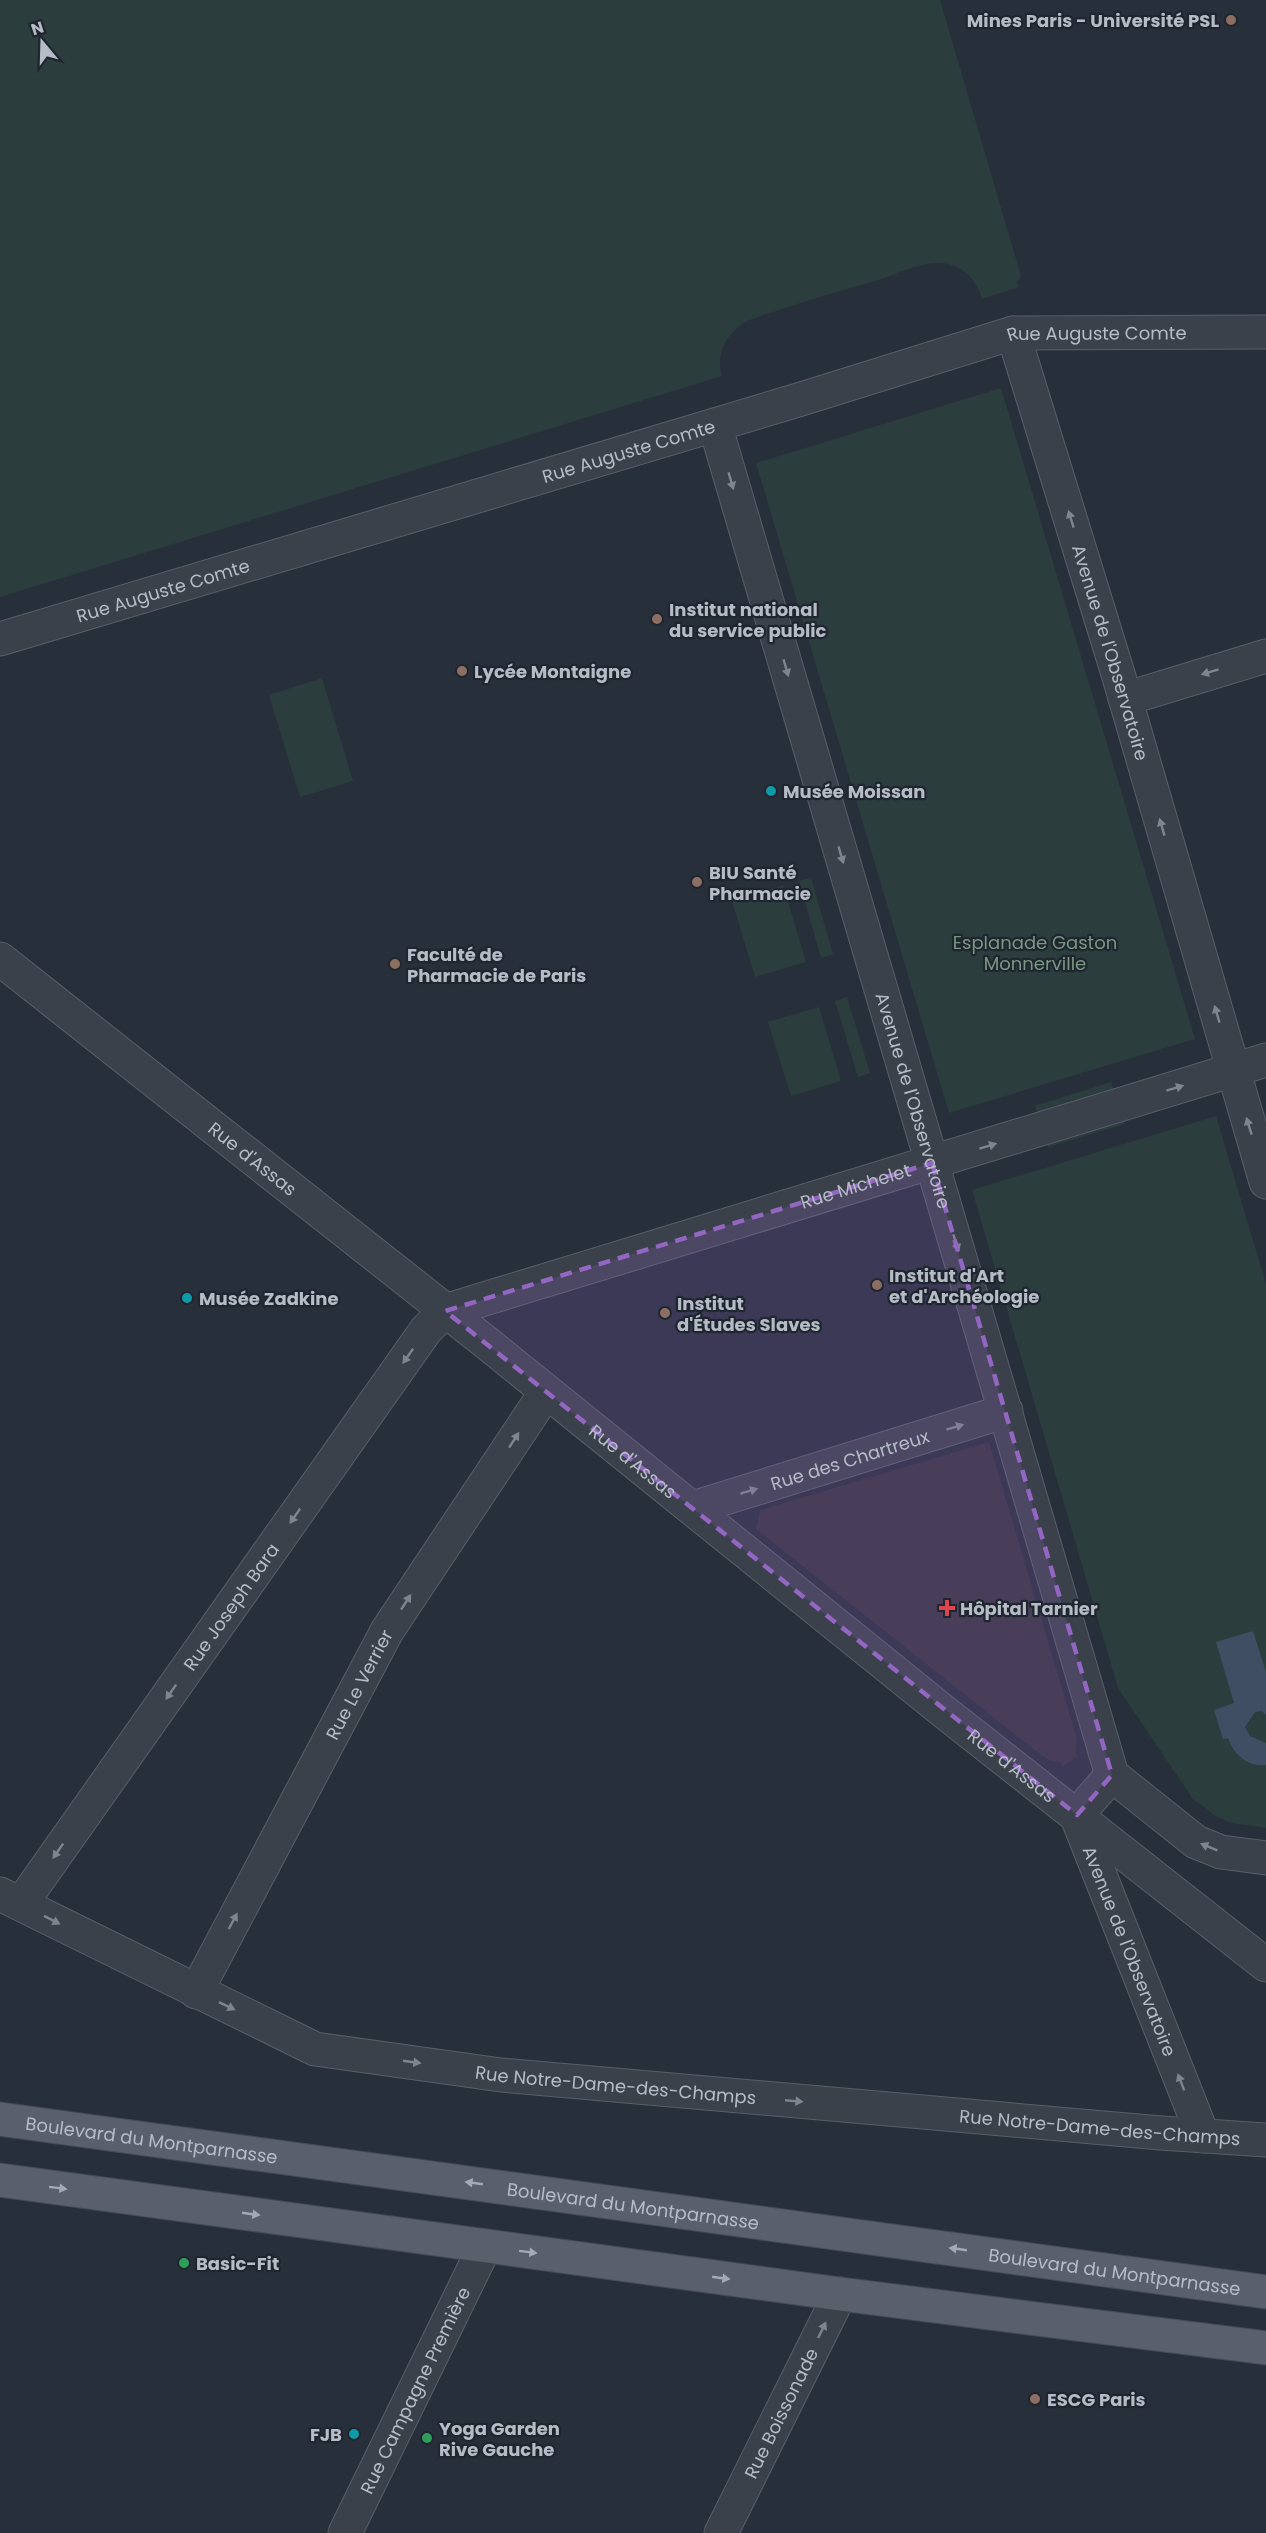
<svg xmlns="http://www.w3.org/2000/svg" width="1266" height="2533" viewBox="0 0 1266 2533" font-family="Poppins,sans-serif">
  <rect width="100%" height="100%" fill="#272f3b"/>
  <polygon fill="#363540" points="989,1442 1077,1739 1075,1752 1078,1756 1063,1767 1060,1762 1051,1761 1041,1755 756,1529 760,1510"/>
  <g fill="#2c3d3e">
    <path d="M0,0H940L1021,276L1017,282L1019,287L982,299C976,279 962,264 940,263C920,262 897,274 878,280C834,293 790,305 747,321C727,333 715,352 722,376L0,597Z"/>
    <polygon points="1001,388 1195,1039 949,1113 756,463"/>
    <polygon points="322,678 353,781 300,797 269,695"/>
    <polygon points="811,878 833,954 821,958 799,881"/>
    <polygon points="783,885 806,962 755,977 732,901"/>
    <polygon points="847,997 870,1073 858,1077 835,1001"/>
    <polygon points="819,1007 841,1081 791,1096 768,1022"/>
    <polygon points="1111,1082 1115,1096 1039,1119 1035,1106"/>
    <polygon points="1121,1111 1125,1124 1048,1147 1044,1134"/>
    <polygon points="1216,1116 1266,1284 1266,1828 1232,1823 1217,1817 1193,1799 1118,1688 972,1190"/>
  </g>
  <path fill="#404e64" d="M1253,1631L1266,1672V1715L1262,1711L1255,1712L1245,1727L1250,1736L1266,1743V1765C1248,1767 1234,1755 1228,1738L1223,1739L1214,1710L1234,1703L1216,1642Z"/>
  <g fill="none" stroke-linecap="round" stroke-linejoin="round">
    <defs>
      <g id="minor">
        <path id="s1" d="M1013,333L1119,677L1266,1182"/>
        <path id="s2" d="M715,425L1112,1775L1196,1842L1221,1852L1266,1858"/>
        <path id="s3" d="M0,639L798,400L1013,333L1266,332"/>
        <polyline points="1125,699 1266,656"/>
        <path id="s4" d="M0,959L483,1340L948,1715L1266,1965"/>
        <path id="s5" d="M445,1311L1266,1060"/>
        <path id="s6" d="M693,1508L1006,1411"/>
        <polyline points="1077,1815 1112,1775"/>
        <path id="s7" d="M1077,1817L1203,2136"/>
        <path id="s8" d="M0,1894L315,2049L501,2075L1161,2133L1266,2140"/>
        <path id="s9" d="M21,1904L426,1330L445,1311"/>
        <path id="s10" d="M196,1992L387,1631L546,1392"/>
        <path id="s11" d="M345,2533L485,2246"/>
        <path id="s12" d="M721,2533L840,2294"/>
      </g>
      <g id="major">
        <path id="s13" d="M0,2119L1266,2292"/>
        <polyline points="0,2180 840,2294 1266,2348"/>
      </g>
    </defs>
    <use href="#minor" stroke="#595f69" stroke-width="35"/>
    <use href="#major" stroke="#444a54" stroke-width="35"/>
    <use href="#minor" stroke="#3b414b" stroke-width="33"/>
    <use href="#major" stroke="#59606b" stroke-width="33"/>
  </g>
  <defs><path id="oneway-solid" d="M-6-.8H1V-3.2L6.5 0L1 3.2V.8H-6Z" transform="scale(1.5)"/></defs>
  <g fill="#7f858f">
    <use href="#oneway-solid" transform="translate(731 481) rotate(74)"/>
    <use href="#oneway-solid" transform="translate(1071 519) rotate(-107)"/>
    <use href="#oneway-solid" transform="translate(786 668) rotate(74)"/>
    <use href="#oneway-solid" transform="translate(1210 672) rotate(163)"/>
    <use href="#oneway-solid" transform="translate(1162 827) rotate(-106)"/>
    <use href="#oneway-solid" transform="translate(841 855) rotate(74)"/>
    <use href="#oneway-solid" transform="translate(1217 1014) rotate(-106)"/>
    <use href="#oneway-solid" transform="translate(1175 1088) rotate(-17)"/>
    <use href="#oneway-solid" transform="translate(1249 1126) rotate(-107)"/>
    <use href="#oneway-solid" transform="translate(988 1146) rotate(-17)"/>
    <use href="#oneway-solid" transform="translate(956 1243) rotate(73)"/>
    <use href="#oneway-solid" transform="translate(408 1356) rotate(125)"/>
    <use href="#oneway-solid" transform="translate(955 1427) rotate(-17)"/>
    <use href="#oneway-solid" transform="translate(514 1440) rotate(-57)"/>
    <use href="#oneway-solid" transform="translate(749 1491) rotate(-17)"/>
    <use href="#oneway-solid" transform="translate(295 1516) rotate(125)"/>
    <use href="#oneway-solid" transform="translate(406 1602) rotate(-57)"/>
    <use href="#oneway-solid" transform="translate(171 1692) rotate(125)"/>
    <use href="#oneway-solid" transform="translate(1209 1847) rotate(-158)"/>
    <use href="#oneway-solid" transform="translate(58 1851) rotate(125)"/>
    <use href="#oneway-solid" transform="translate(52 1920) rotate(27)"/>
    <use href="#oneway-solid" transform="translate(233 1921) rotate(-62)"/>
    <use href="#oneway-solid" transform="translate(227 2006) rotate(26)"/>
    <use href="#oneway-solid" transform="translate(412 2062) rotate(8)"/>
    <use href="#oneway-solid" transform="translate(1181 2082) rotate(-111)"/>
    <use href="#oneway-solid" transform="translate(794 2101) rotate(5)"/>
    <use href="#oneway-solid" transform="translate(822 2330) rotate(-64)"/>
  </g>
  <g fill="#a3aab4">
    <use href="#oneway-solid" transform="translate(474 2183) rotate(-172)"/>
    <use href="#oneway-solid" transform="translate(58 2188) rotate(7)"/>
    <use href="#oneway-solid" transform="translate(251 2214) rotate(8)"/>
    <use href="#oneway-solid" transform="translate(958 2249) rotate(-172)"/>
    <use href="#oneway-solid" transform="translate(528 2252) rotate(7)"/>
    <use href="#oneway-solid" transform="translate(721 2278) rotate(8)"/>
  </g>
  <path fill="#9366c2" fill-opacity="0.2" stroke="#9366c2" stroke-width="4.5" stroke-dasharray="12 8" stroke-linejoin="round" d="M932,1163L1112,1775L1077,1815L445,1311Z"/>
  <g fill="#8d6e63" stroke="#202630" stroke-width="2">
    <circle cx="1231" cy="20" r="6"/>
    <circle cx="657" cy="619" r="6"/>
    <circle cx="462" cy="671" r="6"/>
    <circle cx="697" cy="882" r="6"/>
    <circle cx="395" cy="964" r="6"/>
    <circle cx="877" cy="1285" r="6"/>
    <circle cx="665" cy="1313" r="6"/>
    <circle cx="1035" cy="2399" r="6"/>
  </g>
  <g fill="#0f9aa8" stroke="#202630" stroke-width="2">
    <circle cx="771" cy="791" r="6"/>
    <circle cx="187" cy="1298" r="6"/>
    <circle cx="354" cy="2434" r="6"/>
  </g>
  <path fill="#e0444e" stroke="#202630" stroke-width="2" d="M944 1599h6v6h6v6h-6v6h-6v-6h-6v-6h6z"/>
  <g fill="#2e9e5b" stroke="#202630" stroke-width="2">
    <circle cx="184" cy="2263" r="6"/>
    <circle cx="427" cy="2438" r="6"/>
  </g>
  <g text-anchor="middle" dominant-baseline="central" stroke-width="4.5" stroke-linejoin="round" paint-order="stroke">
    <g font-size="18" font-weight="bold" fill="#b6bcc6" stroke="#202630" text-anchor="start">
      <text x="1219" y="20" text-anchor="end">Mines Paris - Université PSL</text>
      <text x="669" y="609">Institut national<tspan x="669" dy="21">du service public</tspan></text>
      <text x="474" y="671">Lycée Montaigne</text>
      <text x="783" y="791">Musée Moissan</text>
      <text x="709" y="872">BIU Santé<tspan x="709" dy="21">Pharmacie</tspan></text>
      <text x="407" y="954">Faculté de<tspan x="407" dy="21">Pharmacie de Paris</tspan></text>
      <text x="889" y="1275">Institut d'Art<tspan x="889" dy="21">et d'Archéologie</tspan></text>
      <text x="199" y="1298">Musée Zadkine</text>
      <text x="677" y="1303">Institut<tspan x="677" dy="21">d'Études Slaves</tspan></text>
      <text x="960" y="1608">Hôpital Tarnier</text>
      <text x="196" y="2263">Basic-Fit</text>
      <text x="1047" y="2399">ESCG Paris</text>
      <text x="439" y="2428">Yoga Garden<tspan x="439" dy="21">Rive Gauche</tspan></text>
      <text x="342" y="2434" text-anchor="end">FJB</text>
    </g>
    <g font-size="18" fill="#b6bcc6" stroke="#202630">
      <text stroke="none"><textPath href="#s3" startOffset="1142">Rue Auguste Comte</textPath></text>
      <text stroke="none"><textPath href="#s3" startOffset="656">Rue Auguste Comte</textPath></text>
      <text stroke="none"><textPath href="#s3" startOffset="170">Rue Auguste Comte</textPath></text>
      <text stroke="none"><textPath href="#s1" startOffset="334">Avenue de l'Observatoire</textPath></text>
      <text stroke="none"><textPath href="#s2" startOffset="704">Avenue de l'Observatoire</textPath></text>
      <text stroke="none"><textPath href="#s4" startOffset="322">Rue d'Assas</textPath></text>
      <text stroke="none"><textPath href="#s5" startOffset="429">Rue Michelet</textPath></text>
      <text stroke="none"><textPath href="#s6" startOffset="164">Rue des Chartreux</textPath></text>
      <text stroke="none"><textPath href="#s4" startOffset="808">Rue d'Assas</textPath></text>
      <text stroke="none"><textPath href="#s9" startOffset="364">Rue Joseph Bara</textPath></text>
      <text stroke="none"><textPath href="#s10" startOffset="348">Rue Le Verrier</textPath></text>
      <text stroke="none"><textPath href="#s4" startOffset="1294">Rue d'Assas</textPath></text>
      <text stroke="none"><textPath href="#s7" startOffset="144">Avenue de l'Observatoire</textPath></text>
      <text stroke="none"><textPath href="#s8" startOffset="654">Rue Notre-Dame-des-Champs</textPath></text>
      <text stroke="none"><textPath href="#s8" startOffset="1140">Rue Notre-Dame-des-Champs</textPath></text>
      <text stroke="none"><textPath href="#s13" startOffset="153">Boulevard du Montparnasse</textPath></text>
      <text stroke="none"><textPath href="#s13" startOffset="639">Boulevard du Montparnasse</textPath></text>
      <text stroke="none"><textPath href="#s13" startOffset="1125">Boulevard du Montparnasse</textPath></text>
      <text stroke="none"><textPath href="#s11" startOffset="159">Rue Campagne Première</textPath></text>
      <text stroke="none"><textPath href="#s12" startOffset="134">Rue Boissonade</textPath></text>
    </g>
    <g font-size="18" fill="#789980" stroke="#202630">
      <text x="1035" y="942">Esplanade Gaston<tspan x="1035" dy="21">Monnerville</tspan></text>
    </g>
  </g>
  <g transform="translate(42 42) rotate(341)" stroke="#202630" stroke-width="4.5" paint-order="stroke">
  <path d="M0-4.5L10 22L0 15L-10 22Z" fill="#b6bcc6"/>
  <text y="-9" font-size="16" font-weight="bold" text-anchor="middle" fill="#b6bcc6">N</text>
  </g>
</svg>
